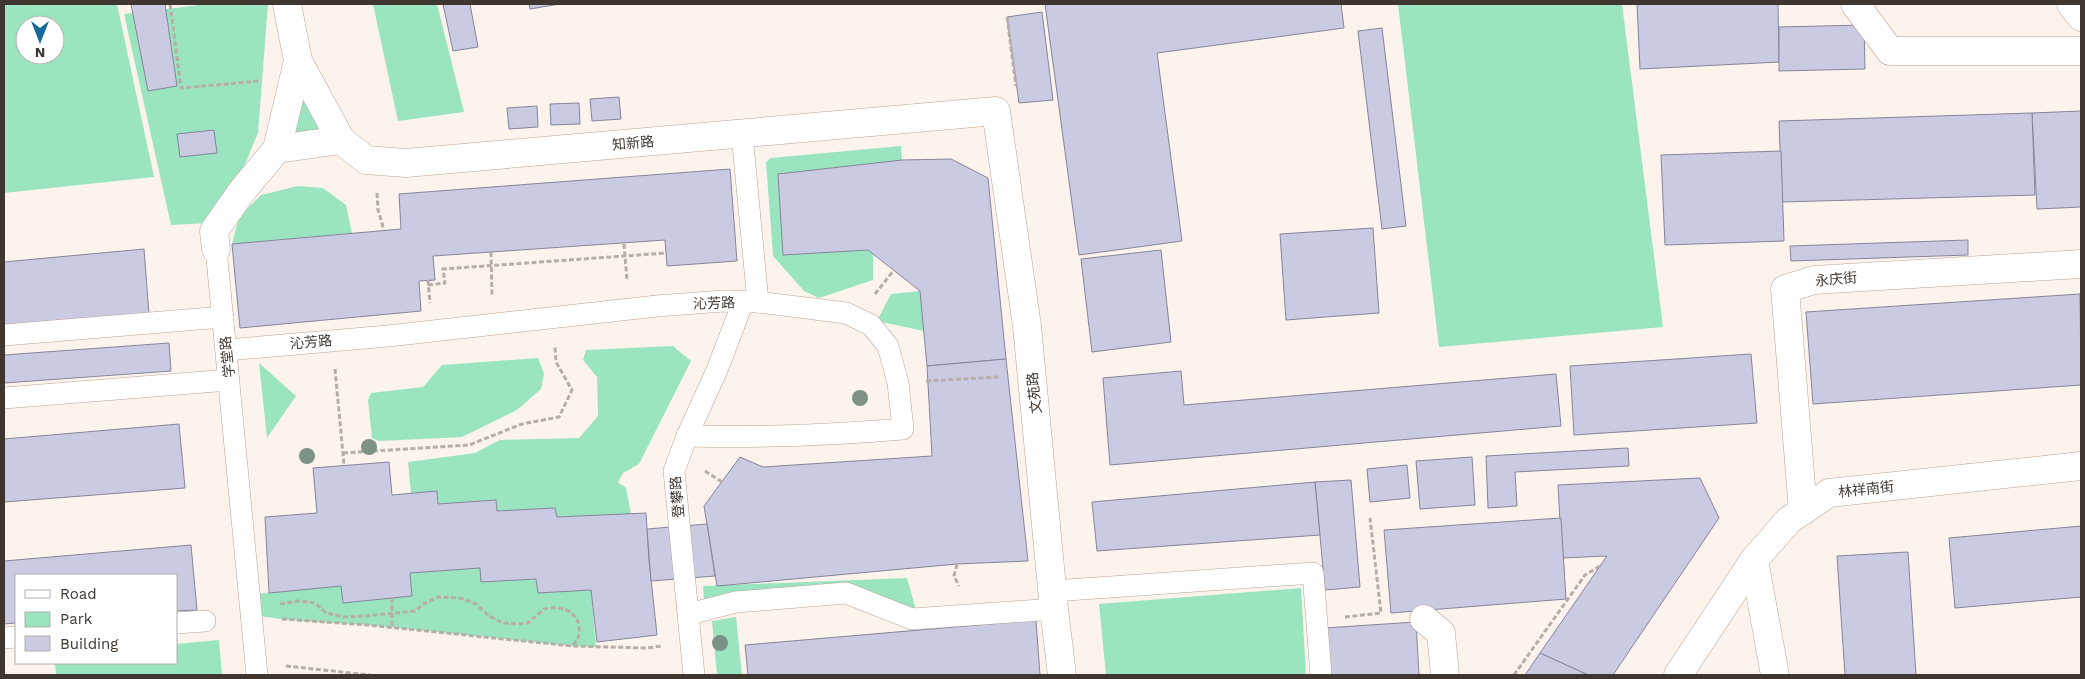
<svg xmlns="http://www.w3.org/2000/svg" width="2085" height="679" viewBox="0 0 2085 679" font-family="'Work Sans','Noto Sans SC',sans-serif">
  <rect width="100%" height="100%" fill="#fcf3ed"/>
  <g fill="#9ae5c0" fill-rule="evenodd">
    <path d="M4,4H117L154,177L4,193ZM25,25H55V55H25Z"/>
    <polygon points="208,4 268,4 258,133 243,169 209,223 171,225 124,14"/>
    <polygon points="373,4 437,4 464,112 398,121"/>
    <polygon points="1398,4 1622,4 1663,327 1439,347"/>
    <polygon points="301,85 326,134 286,140"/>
    <polygon points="901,146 902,160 778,174 783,255 868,250 873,254 873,280 819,298 804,291 773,256 766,162 771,158"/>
    <polygon points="298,186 323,188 346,205 352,233 232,244 239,217 261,195"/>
    <polygon points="920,291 924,331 877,321 891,294"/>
    <polygon points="673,346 691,361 639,464 623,473 618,482 626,488 631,514 557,517 555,508 497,511 496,500 438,504 437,492 411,493 408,462 475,453 500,440 579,438 598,416 597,377 583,360 586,350"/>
    <polygon points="538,358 544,374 541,389 517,410 462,437 379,441 372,438 368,400 371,393 423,387 442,365"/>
    <polygon points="259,363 296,396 267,438"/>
    <polygon points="480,568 482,582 536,579 538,593 591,590 596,647 572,646 368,625 287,620 252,615 255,594 341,586 343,603 411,596 410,573"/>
    <polygon points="907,578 916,610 861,588 704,600 703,586"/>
    <polygon points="1301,588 1306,675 1106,675 1099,604"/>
    <polygon points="736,617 742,675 717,675 712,621"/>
    <polygon points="219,640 222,675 56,675 55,663 176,663 176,644"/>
  </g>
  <g fill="#cacae2" stroke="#85859a">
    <polygon points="131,4 165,4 177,86 148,91"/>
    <polygon points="443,4 470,4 478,47 453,51"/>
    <polygon points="529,4 560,4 530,9"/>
    <polygon points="1045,4 1341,4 1344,28 1157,53 1182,241 1079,255"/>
    <polygon points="1637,4 1778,4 1779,62 1640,69"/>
    <polygon points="1042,12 1053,100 1019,103 1007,17"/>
    <polygon points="1864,25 1865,69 1779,71 1779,27"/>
    <polygon points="1382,28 1406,226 1382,229 1358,31"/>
    <polygon points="619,97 621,119 592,121 590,99"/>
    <polygon points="579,103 580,124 551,125 550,104"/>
    <polygon points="537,106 538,127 509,129 507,108"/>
    <polygon points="2081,111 2081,207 2037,209 2032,113"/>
    <polygon points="2032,113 2035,195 1782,202 1779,121"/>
    <polygon points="214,130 217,153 180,157 177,134"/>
    <polygon points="1781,151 1784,241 1665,245 1661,155"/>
    <polygon points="951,159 988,178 1006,359 927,366 920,291 868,250 783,255 778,174 902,160"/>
    <polygon points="730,169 737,261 667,266 665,240 433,256 435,280 419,281 421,311 240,328 232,244 401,229 399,194"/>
    <polygon points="1373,228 1379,313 1286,320 1280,234"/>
    <polygon points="1968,240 1968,255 1791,261 1790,246"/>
    <polygon points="144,249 149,314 4,325 4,262"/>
    <polygon points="1161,250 1171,342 1092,352 1081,259"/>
    <polygon points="2080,294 2081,385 1813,404 1806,312"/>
    <polygon points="169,343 171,371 4,383 4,355"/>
    <polygon points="1751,354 1757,423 1574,435 1570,366"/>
    <polygon points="1006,359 1028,561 957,564 717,586 704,506 740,457 763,467 932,456 927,366"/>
    <polygon points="1181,371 1184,405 1556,374 1561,426 1110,465 1103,378"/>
    <polygon points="179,424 185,488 4,502 4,439"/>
    <polygon points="1628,448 1629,466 1515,472 1517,506 1488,508 1486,456"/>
    <polygon points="1472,457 1475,505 1420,509 1416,461"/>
    <polygon points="389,462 392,495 437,491 438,504 496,500 497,511 555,508 557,517 646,513 649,560 657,635 597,642 591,590 538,593 536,579 481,582 480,568 410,573 412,596 343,603 341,586 269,593 265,517 317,513 313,468"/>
    <polygon points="1407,465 1410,498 1370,502 1367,469"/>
    <polygon points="1700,478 1719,518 1613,675 1588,675 1540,653 1607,556 1562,558 1558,485"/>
    <polygon points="1351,480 1360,587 1325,590 1315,482"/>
    <polygon points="1315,482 1320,535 1097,551 1092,502"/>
    <polygon points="1561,518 1566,599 1391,613 1384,530"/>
    <polygon points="707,524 715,576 651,581 647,529"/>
    <polygon points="2081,526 2081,597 1955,608 1949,538"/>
    <polygon points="191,545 197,610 176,611 176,575 16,575 16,623 4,624 4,561"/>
    <polygon points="1908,552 1916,675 1845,675 1837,556"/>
    <polygon points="1036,620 1040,675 748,675 745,645"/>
    <polygon points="1416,622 1419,675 1327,675 1324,628"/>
    <polygon points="1540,653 1588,675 1525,675"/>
  </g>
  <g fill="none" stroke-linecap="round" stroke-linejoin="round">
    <defs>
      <g id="service">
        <polyline points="742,134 758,302"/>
        <polyline points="216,249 257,675"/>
        <polyline points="4,335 223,317"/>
        <path d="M227,350L388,336L657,306L723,301L758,302L846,313L871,325L888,346L898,383L903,429C831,435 759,438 687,436"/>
        <polyline points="4,398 229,380"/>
        <polyline points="1053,591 1313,573 1321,675"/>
        <polyline points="689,614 736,602 846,593 912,619 1054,609"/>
        <polyline points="176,623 205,621"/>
        <polyline points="4,638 16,637"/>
        <polyline points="694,675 674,471 687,436 717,370 743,302"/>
      </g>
      <g id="minor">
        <polyline points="287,4 298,61 341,140"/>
        <polyline points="1855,4 1890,51 2081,51"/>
        <polyline points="277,149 341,140 366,160 406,163 996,111 1027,326 1054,609 1062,675"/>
        <polyline points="216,249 214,231 242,191 277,149 298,61"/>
        <polyline points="1803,511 1785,289 1814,280 2081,264"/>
        <polyline points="1754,560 1775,675"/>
        <polyline points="1424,619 1441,633 1445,675"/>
        <polyline points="1678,675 1754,560 1789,520 1829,493 2081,466"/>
      </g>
      <polyline id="secondary" points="2071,4 2081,17"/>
    </defs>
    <use href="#service" stroke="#b8a395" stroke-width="22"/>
    <use href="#minor" stroke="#b8a395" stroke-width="29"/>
    <use href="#secondary" stroke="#b8a395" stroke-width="29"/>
    <g stroke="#b7aea8" stroke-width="3" stroke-dasharray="5 2.5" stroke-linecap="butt">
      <polyline points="170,4 181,88 261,81"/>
      <polyline points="1007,17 1016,86"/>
      <polyline points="377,193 378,210 384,230"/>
      <polyline points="624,244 627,280"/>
      <polyline points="491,252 492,295"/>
      <polyline points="428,280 430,303"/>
      <polyline points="428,285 445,283 443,269 666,253"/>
      <polyline points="875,294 894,270"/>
      <polyline points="335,369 344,465"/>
      <polyline points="926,381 999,377"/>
      <polyline points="343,453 469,445 522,424 559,417 572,390 556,362 555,347"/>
      <polyline points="705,471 722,482"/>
      <polyline points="957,564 954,576 959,586"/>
      <polyline points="392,598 392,628"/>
      <path d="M280,604L298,601L315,603L326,613L344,617L365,616L415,611L425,603L439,597L460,598L476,604L489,616L503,623L518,624L528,623L544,609C550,608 557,607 563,609C580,613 585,635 572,646"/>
      <polyline points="1345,617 1381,613 1370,518"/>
      <polyline points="282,619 368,625 572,646 647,648 662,646"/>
      <polyline points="286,666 370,675"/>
      <polyline points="1514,675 1585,575 1600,566"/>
    </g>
    <use href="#service" stroke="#fff" stroke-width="21"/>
    <use href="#minor" stroke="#fff" stroke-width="28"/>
    <use href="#secondary" stroke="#fff" stroke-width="28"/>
  </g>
  <g fill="#7c9284">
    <circle cx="860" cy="398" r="8"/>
    <circle cx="369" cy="447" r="8"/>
    <circle cx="307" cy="456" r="8"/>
    <circle cx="720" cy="643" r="8"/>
  </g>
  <g text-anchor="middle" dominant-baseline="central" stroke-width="4.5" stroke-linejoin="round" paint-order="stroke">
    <g font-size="14" fill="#3f3630" stroke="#fff">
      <text transform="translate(633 143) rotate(-5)">知新路</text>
      <text transform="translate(1836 279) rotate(-5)">永庆街</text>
      <text transform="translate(714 303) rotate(-2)">沁芳路</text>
      <text transform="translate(311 342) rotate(-5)">沁芳路</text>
      <text transform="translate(227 357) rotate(-96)">学堂路</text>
      <text transform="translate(1034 393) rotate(-96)">文苑路</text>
      <text transform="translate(1866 489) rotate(-6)">林祥南街</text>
      <text transform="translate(677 497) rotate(-95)">登攀路</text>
    </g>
  </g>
  <rect width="2085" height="679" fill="none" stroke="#3f3630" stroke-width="10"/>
  <rect x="15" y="574" width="162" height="90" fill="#ffffff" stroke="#b2afac"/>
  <rect x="25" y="590" width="25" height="8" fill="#ffffff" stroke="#b2afac"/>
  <text x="60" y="599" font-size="15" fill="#3f3630">Road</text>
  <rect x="25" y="612" width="25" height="15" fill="#9ae5c0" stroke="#b2afac"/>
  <text x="60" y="624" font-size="15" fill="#3f3630">Park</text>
  <rect x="25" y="636" width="25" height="15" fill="#cacae2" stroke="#b2afac"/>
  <text x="60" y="649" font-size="15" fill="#3f3630">Building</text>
  <g transform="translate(40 40) rotate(180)"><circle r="24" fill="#ffffff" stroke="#b2afac"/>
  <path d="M0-4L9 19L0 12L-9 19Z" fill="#166899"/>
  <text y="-8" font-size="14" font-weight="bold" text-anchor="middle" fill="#3f3630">N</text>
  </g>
</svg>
